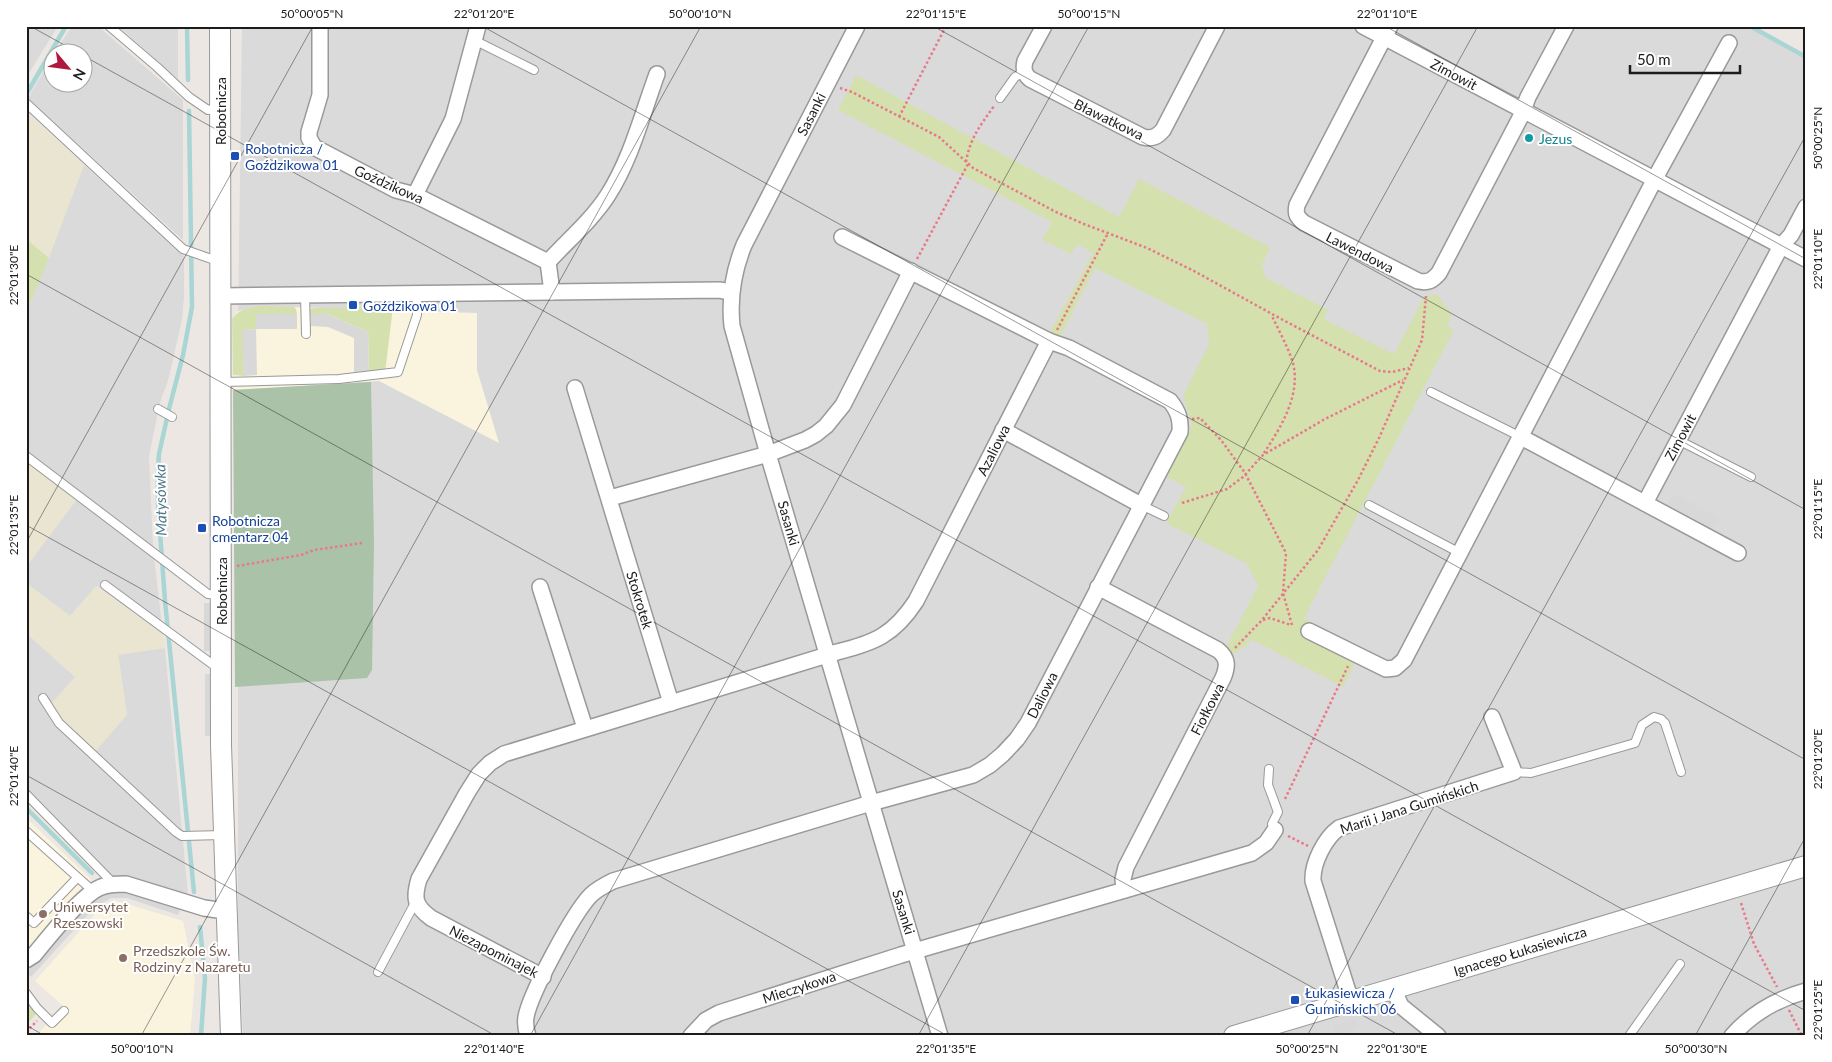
<svg xmlns="http://www.w3.org/2000/svg" width="1832" height="1062" viewBox="0 0 1832 1062" font-family="Lato,sans-serif">
  <rect width="100%" height="100%" fill="#ece7e3"/>
  <g fill="#dadada">
    <polygon points="26,26 58,26 26,78"/>
    <polygon points="72,26 98,26 183,100 183,240 28,98 52,57 52,82 82,82 82,52 55,52"/>
    <polygon points="118,26 178,26 178,79"/>
    <polygon points="242,26 1751,26 1806,54 1806,1036 243,1036 238,930 238,330"/>
    <polygon points="84,165 184,256 184,297 182,320 168,381 160,402 149,456 153,547 26,450 26,312"/>
    <polygon points="77,499 154,557 163,634 97,586 70,616 26,583 26,567"/>
    <polygon points="26,633 75,677 127,715 118,654 165,648 188,895 134,878 121,876 104,877 26,801"/>
  </g>
  <g fill="#faf4de">
    <polygon points="294,307 477,313 477,370 499,443 379,381 233,390 232,319 235,314 239,311 250,308"/>
    <polygon points="26,818 91,879 26,949"/>
    <polygon points="114,900 183,921 195,980 190,1036 36,1036 63,1006 35,981 101,907"/>
  </g>
  <g fill="#e9e5d1">
    <polygon points="26,112 84,165 49,258 26,239"/>
    <polygon points="26,461 77,499 26,567"/>
    <polygon points="26,583 70,616 96,586 163,634 165,648 118,655 127,715 95,752 47,708 75,677 26,633"/>
  </g>
  <g fill="#d4e1af">
    <polygon points="856,75 1119,217 1139,179 1270,247 1262,265 1266,278 1328,310 1324,319 1394,354 1424,297 1437,294 1452,315 1447,325 1454,330 1304,618 1311,622 1305,632 1356,660 1343,687 1253,640 1234,654 1226,647 1258,586 1247,564 1166,523 1186,487 1166,476 1192,425 1183,396 1209,344 1207,324 1095,268 1059,339 1049,334 1093,253 1077,244 1071,254 1042,240 1052,222 838,110"/>
    <polygon points="26,239 49,258 26,312"/>
    <path d="M294,307L296,309L297,314H256V329L243,330L244,376L233,375L232,319C243,301 276,307 294,307Z"/>
    <polygon points="393,307 385,373 369,374 368,332 327,314 310,314 310,309 313,308"/>
    <polygon points="26,1000 37,1013 26,1025"/>
  </g>
  <polygon fill="#aac2a7" points="371,382 374,543 372,670 367,678 235,687 233,390"/>
  <g fill="#d8d8d8">
    <polygon points="256,314 297,314 297,329 256,329 257,375 244,376 242,330 256,329"/>
    <polygon points="310,314 327,314 368,332 369,374 354,375 354,338 328,327 311,326"/>
    <polygon points="1674,494 1718,517 1712,527 1668,504"/>
    <rect x="204" y="603" width="8" height="48"/>
    <polygon points="205,674 212,674 211,736 205,736"/>
    <polygon points="111,891 128,891 181,908 178,915 127,898 111,898 93,909 31,977 28,973 31,967 82,910 97,897"/>
    <polygon points="1354,1019 1357,1029 1336,1036 1333,1025"/>
  </g>
  <g fill="none" stroke-linecap="round" stroke-linejoin="round">
    <g stroke="#a9d5d4" stroke-width="4.5">
      <polyline points="187,26 188,80"/>
      <polyline points="1750,26 1806,57"/>
      <polyline points="27,93 66,26"/>
      <polyline points="189,111 192,307 183,355 169,409 159,454 158,469 158,504 165,601 194,892"/>
      <polyline points="26,808 92,873"/>
      <polyline points="200,927 205,978 201,1036"/>
    </g>
    <defs>
      <g id="service">
        <polyline points="109,26 157,67 189,97 208,110 220,108"/>
        <polyline points="474,40 534,70"/>
        <polyline points="1000,98 1015,77 1024,72"/>
        <polyline points="26,103 183,249 220,262"/>
        <polyline points="305,295 306,334"/>
        <polyline points="222,382 339,379 398,372 417,315 417,294"/>
        <polyline points="1431,392 1521,437"/>
        <polyline points="158,409 172,417"/>
        <polyline points="1678,440 1751,477"/>
        <polyline points="26,456 208,594 220,595"/>
        <polyline points="1141,505 1164,516"/>
        <polyline points="1369,505 1460,553"/>
        <polyline points="105,585 212,664 219,665"/>
        <polyline points="43,698 59,723 176,832 182,836 223,835"/>
        <polyline points="1269,769 1268,785 1278,812 1272,824 1275,830"/>
        <polyline points="1514,772 1531,773 1635,743 1642,725 1654,717 1661,719 1665,723 1681,772"/>
        <polyline points="26,794 114,884"/>
        <polyline points="26,831 93,891"/>
        <polyline points="26,916 34,923 77,878"/>
        <polyline points="378,972 416,901"/>
        <polyline points="26,993 37,1008 52,1023 64,1011"/>
        <polyline points="1629,1036 1680,964"/>
      </g>
      <g id="minor">
        <polyline points="320,26 320,95 309,132 309,138 314,147 396,190 415,195 548,262 552,292"/>
        <path d="M857,26L744,245C733,272 729,297 732,326L768,454L940,1036"/>
        <path d="M1044,26L1025,61C1023,69 1024,74 1030,79L1143,137C1152,139 1157,137 1163,130L1217,26"/>
        <polyline points="1363,26 1806,259"/>
        <path d="M1390,26L1297,205C1295,214 1297,217 1304,223L1418,281C1428,283 1432,281 1439,273L1520,118L1528,97L1566,26"/>
        <polyline points="415,195 453,119 478,26"/>
        <path d="M548,262C568,240 592,220 608,195C631,159 642,115 657,74"/>
        <polyline points="221,296 719,290 731,292"/>
        <polyline points="575,388 671,703"/>
        <polyline points="1003,430 1141,505"/>
        <polyline points="1521,437 1738,553"/>
        <polyline points="610,498 768,454 805,440 816,434 826,426 843,405 911,271"/>
        <polyline points="1645,503 1781,246 1791,235 1806,207"/>
        <polyline points="540,587 585,728"/>
        <path d="M1098,587L1218,650C1228,658 1228,666 1223,678L1126,867L1123,879L1124,890"/>
        <polyline points="1309,631 1386,669 1395,668 1404,660 1659,171 1729,43"/>
        <path d="M26,960L34,955C48,938 81,896 99,888C107,884 117,884 126,884L204,908L225,911"/>
        <path d="M543,977L431,918C415,906 413,899 419,879L467,793L479,774L490,763L504,754L837,652C874,643 894,635 916,601L1049,341L842,237"/>
        <polyline points="1393,989 1401,1006 1438,1036"/>
        <path d="M1351,1001L1313,881C1312,863 1325,838 1339,828L1514,772L1492,717"/>
        <path d="M528,1036C526,1030 525,1023 526,1017C530,994 574,912 591,895C597,889 605,885 613,881L871,803L973,775L990,765L1003,754L1017,739L1028,723L1180,432C1181,419 1178,411 1170,401L1069,348L1049,341"/>
        <polyline points="691,1036 706,1020 719,1013 901,955 1252,853 1266,843 1275,830"/>
        <path d="M1732,1036C1752,1013 1777,999 1806,991"/>
      </g>
      <g id="tertiary">
        <polyline points="220,26 221,745 231,1036"/>
        <polyline points="1234,1036 1806,866"/>
      </g>
    </defs>
    <use href="#service" stroke="#999" stroke-width="10"/>
    <use href="#minor" stroke="#999" stroke-width="18"/>
    <use href="#tertiary" stroke="#999" stroke-width="22"/>
    <g stroke="#e87989" stroke-width="2.5" stroke-dasharray="2.5 2.5" stroke-linecap="butt">
      <polyline points="840,88 852,92 939,137 973,168 1056,212 1084,224 1147,248 1194,271 1283,320 1380,371 1392,372 1409,368"/>
      <polyline points="899,117 946,26"/>
      <path d="M966,162C970,138 980,126 994,106"/>
      <polyline points="917,259 968,164"/>
      <polyline points="1057,330 1108,233"/>
      <polyline points="1192,419 1200,418 1221,440 1245,473 1286,553 1283,593 1292,625"/>
      <path d="M1264,453C1281,427 1301,395 1293,363C1288,347 1279,331 1272,316"/>
      <polyline points="1182,503 1227,489 1243,477 1263,455 1325,419 1403,380"/>
      <polyline points="237,566 301,555 314,550 362,543"/>
      <polyline points="1263,620 1270,618 1291,625"/>
      <polyline points="1235,648 1262,620 1318,550 1358,480 1379,438 1422,340 1426,296"/>
      <polyline points="1285,799 1348,666"/>
      <polyline points="1288,836 1308,846"/>
      <polyline points="1741,903 1754,944 1777,987"/>
      <polyline points="1789,1010 1802,1036"/>
      <polyline points="26,1032 37,1021"/>
    </g>
    <use href="#service" stroke="#fff" stroke-width="8"/>
    <use href="#minor" stroke="#fff" stroke-width="15"/>
    <use href="#tertiary" stroke="#fff" stroke-width="20"/>
  </g>
  <path fill="none" stroke="#1c1c1c" stroke-width="1" stroke-opacity="0.45" d="M30,26L77,52M482,26L1806,760M933,26L1806,510M1385,26L1806,259M82,55L1806,1011M26,274L1400,1036M26,525L948,1036M26,543L313,26M26,775L496,1036M26,1025L45,1036M141,1036L701,26M530,1036L1089,26M918,1036L1478,26M1307,1036L1806,135M1695,1036L1806,836"/>
  <circle fill="#0f9aa8" stroke="#fff" stroke-width="2" cx="1529" cy="138" r="5"/>
  <g fill="#1a4fb4" stroke="#fff" stroke-width="2">
    <rect x="230" y="151" width="10" height="10" rx="2.5"/>
    <rect x="348" y="300" width="10" height="10" rx="2.5"/>
    <rect x="197" y="523" width="10" height="10" rx="2.5"/>
    <rect x="1290" y="995" width="10" height="10" rx="2.5"/>
  </g>
  <g fill="#8d6e63" stroke="#fff" stroke-width="2">
    <circle cx="43" cy="914" r="5"/>
    <circle cx="123" cy="958" r="5"/>
  </g>
  <g text-anchor="middle" dominant-baseline="central" stroke-width="4" stroke-linejoin="round" paint-order="stroke">
    <g font-size="14" fill="#1c1c1c" stroke="#fff">
      <text transform="translate(1454 74) rotate(28)">Zimowit</text>
      <text transform="translate(220 111) rotate(-90)">Robotnicza</text>
      <text transform="translate(811 114) rotate(-63)">Sasanki</text>
      <text transform="translate(1109 119) rotate(26)">Bławatkowa</text>
      <text transform="translate(389 184) rotate(24)">Goździkowa</text>
      <text transform="translate(1360 252) rotate(27)">Lawendowa</text>
      <text transform="translate(1680 437) rotate(-62)">Zimowit</text>
      <text transform="translate(993 450) rotate(-63)">Azaliowa</text>
      <text transform="translate(789 523) rotate(74)">Sasanki</text>
      <text transform="translate(221 591) rotate(-90)">Robotnicza</text>
      <text transform="translate(640 600) rotate(73)">Stokrotek</text>
      <text transform="translate(1042 695) rotate(-63)">Daliowa</text>
      <text transform="translate(1207 709) rotate(-63)">Fiołkowa</text>
      <text transform="translate(1409 807) rotate(-18)">Marii i Jana Gumińskich</text>
      <text transform="translate(904 912) rotate(73)">Sasanki</text>
      <text transform="translate(494 951) rotate(27)">Niezapominajek</text>
      <text transform="translate(1520 951) rotate(-17)">Ignacego Łukasiewicza</text>
      <text transform="translate(799 987) rotate(-18)">Mieczykowa</text>
    </g>
    <g font-size="14" fill="#0d838f" stroke="#fff" text-anchor="start">
      <text x="1539" y="138">Jezus</text>
    </g>
    <g font-size="14" fill="#164399" stroke="#fff" text-anchor="start">
      <text x="245" y="148">Robotnicza /<tspan x="245" dy="16">Goździkowa 01</tspan></text>
      <text x="363" y="305">Goździkowa 01</text>
      <text x="212" y="520">Robotnicza<tspan x="212" dy="16">cmentarz 04</tspan></text>
      <text x="1305" y="992">Łukasiewicza /<tspan x="1305" dy="16">Gumińskich 06</tspan></text>
    </g>
    <g font-size="14" fill="#785e54" stroke="#fff" text-anchor="start">
      <text x="53" y="906">Uniwersytet<tspan x="53" dy="16">Rzeszowski</tspan></text>
      <text x="133" y="950">Przedszkole Św.<tspan x="133" dy="16">Rodziny z Nazaretu</tspan></text>
    </g>
    <g font-size="15" font-style="italic" fill="#4b7a8b" stroke="#fff">
      <text transform="translate(160 500) rotate(-91)">Matysówka</text>
    </g>
  </g>
  <rect width="1832" height="1062" fill="none" stroke="#ffffff" stroke-width="55"/>
  <g transform="translate(68 68) rotate(119)"><circle r="24" fill="#ffffff" stroke="#a4a4a4"/>
  <path d="M0-4L9 19L0 12L-9 19Z" fill="#b0193e"/>
  <text y="-8" font-size="14" font-weight="bold" text-anchor="middle" fill="#1c1c1c">N</text>
  </g>
  <path d="M1630 65v8h110v-8" fill="none" stroke="#1c1c1c" stroke-width="2.5"/>
  <text x="1637" y="65" font-size="15" fill="#1c1c1c" stroke="#ffffff" stroke-width="4" paint-order="stroke">50 m</text>
  <rect x="28" y="28" width="1776" height="1006" fill="none" stroke="#1c1c1c" stroke-width="2"/>
  <g font-size="12" text-anchor="middle" fill="#1c1c1c">
    <text x="312" y="18">50°00'05"N</text>
    <text x="484" y="18">22°01'20"E</text>
    <text x="700" y="18">50°00'10"N</text>
    <text x="936" y="18">22°01'15"E</text>
    <text x="1089" y="18">50°00'15"N</text>
    <text x="1387" y="18">22°01'10"E</text>
    <text transform="translate(1818 138) rotate(-90)" y="4">50°00'25"N</text>
    <text transform="translate(1818 259) rotate(-90)" y="4">22°01'10"E</text>
    <text transform="translate(14 275) rotate(-90)" y="4">22°01'30"E</text>
    <text transform="translate(1818 509) rotate(-90)" y="4">22°01'15"E</text>
    <text transform="translate(14 525) rotate(-90)" y="4">22°01'35"E</text>
    <text transform="translate(1818 759) rotate(-90)" y="4">22°01'20"E</text>
    <text transform="translate(14 776) rotate(-90)" y="4">22°01'40"E</text>
    <text transform="translate(1818 1010) rotate(-90)" y="4">22°01'25"E</text>
    <text x="142" y="1053">50°00'10"N</text>
    <text x="494" y="1053">22°01'40"E</text>
    <text x="946" y="1053">22°01'35"E</text>
    <text x="1307" y="1053">50°00'25"N</text>
    <text x="1397" y="1053">22°01'30"E</text>
    <text x="1696" y="1053">50°00'30"N</text>
  </g>
</svg>
